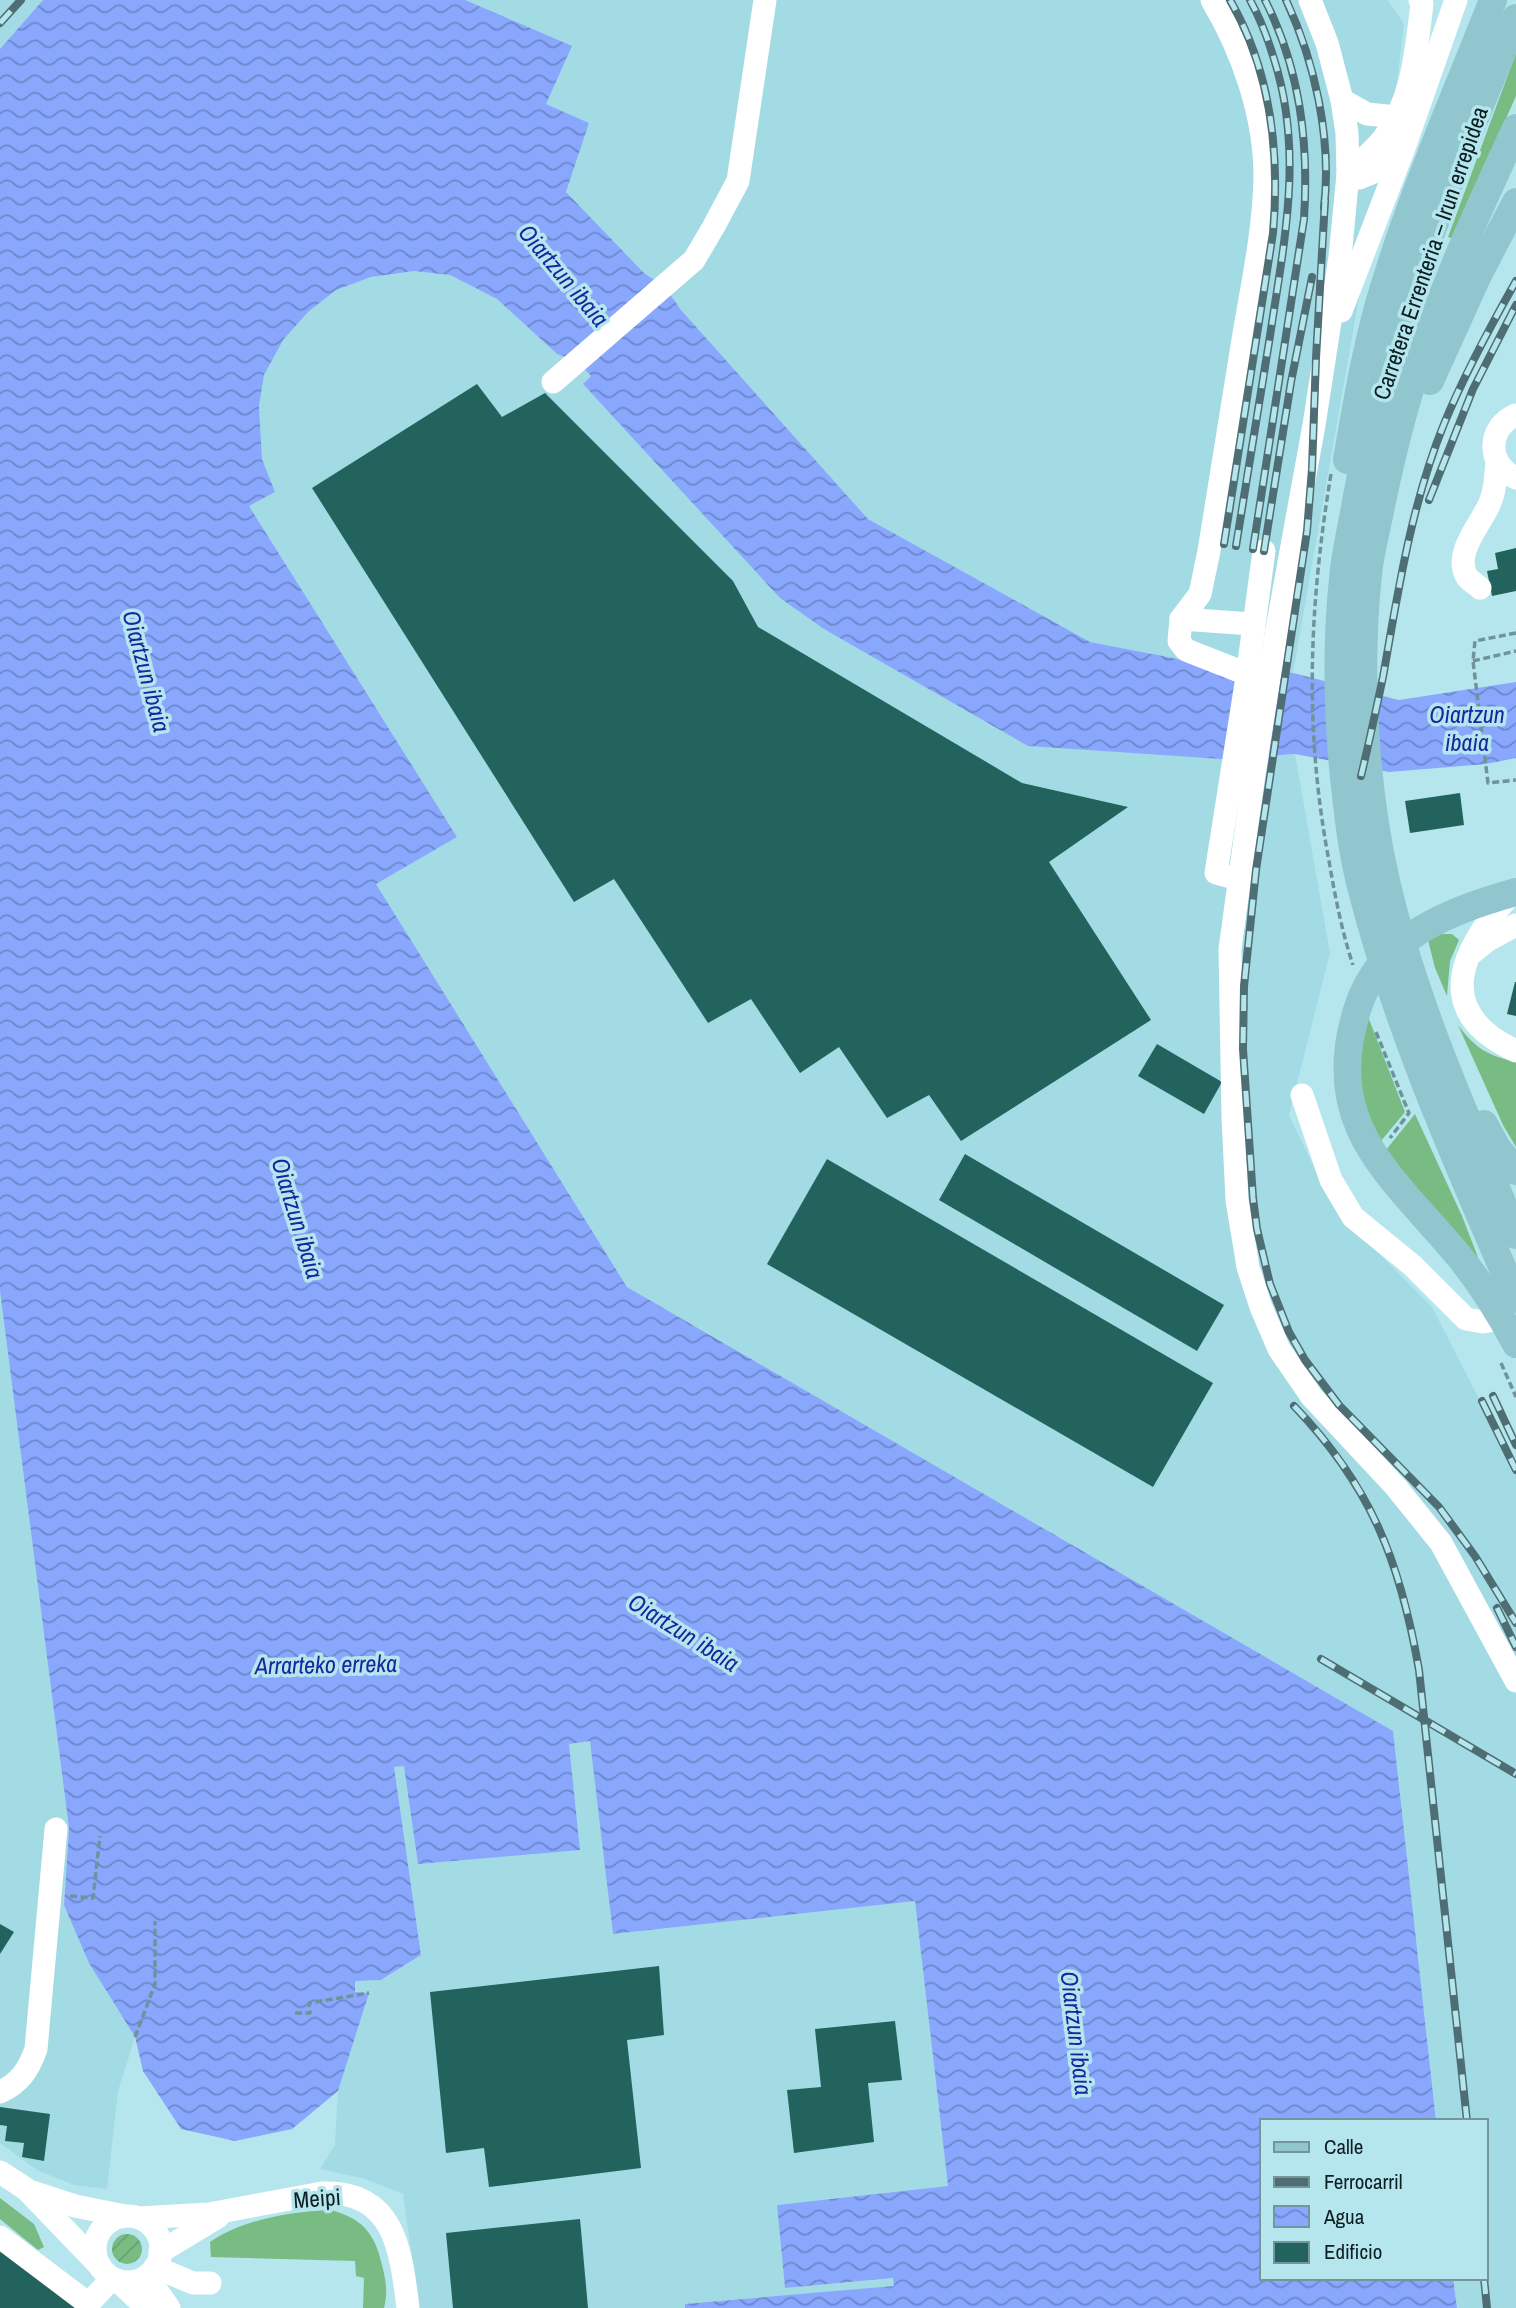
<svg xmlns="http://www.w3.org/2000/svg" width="1516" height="2308" viewBox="0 0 1516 2308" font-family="'Archivo Narrow',sans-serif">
  <defs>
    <pattern id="garden-furrows" width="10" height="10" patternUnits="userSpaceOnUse" patternTransform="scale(1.75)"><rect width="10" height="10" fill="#79bc83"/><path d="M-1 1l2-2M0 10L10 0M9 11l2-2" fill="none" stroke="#67a171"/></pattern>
    <pattern id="water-waves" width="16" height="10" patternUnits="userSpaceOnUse" patternTransform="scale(1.75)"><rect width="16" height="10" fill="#88a7fd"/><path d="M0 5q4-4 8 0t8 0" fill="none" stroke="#6d87cc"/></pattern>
  </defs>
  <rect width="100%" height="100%" fill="#b6e6ed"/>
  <g fill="#a2dbe4">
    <polygon points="0,0 43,0 0,49"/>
    <polygon points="465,0 1388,0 1404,24 1397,82 1293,673 1235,670 1090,642 868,519 681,310 665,287 644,273 566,192 589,123 546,104"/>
    <polygon points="414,271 450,275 497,299 557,354 577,361 591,376 584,384 1028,746 1221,759 1295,754 1330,953 1289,1115 1333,1207 1432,1307 1516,1471 1516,2308 1457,2308 1453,2278 1486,2278 1486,2121 1436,2121 1393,1731 627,1287 376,884 457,837 249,506 275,492 262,459 259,406 264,375 282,340 308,312 336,290 371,277"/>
    <polygon points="0,1291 69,1828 64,1905 109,1996 135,2037 118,2091 107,2189 74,2185 37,2170 0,2143"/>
    <polygon points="591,1741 613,1934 915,1901 948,2186 777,2205 785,2288 894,2278 895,2287 686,2304 685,2308 419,2308 403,2194 365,2179 320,2169 335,2145 338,2091 369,1993 354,1992 355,1981 382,1980 421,1955 394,1767 404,1766 580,1850 569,1743"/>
  </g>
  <g fill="#79bc83">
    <polygon points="1516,53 1516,96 1453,239 1448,237"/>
    <polygon points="1438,934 1452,934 1459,940 1450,961 1447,996 1435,968 1428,940"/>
    <polygon points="1367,1014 1405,1112 1381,1141 1368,1119 1358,1069"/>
    <path d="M1458,1025C1476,1049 1487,1055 1516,1062V1147L1503,1125Z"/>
    <polygon points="1415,1114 1462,1216 1484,1273 1386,1150"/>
    <polygon points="0,2198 34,2224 44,2247 38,2250 0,2219"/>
    <path d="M330,2210C362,2218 375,2233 382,2265C386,2280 388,2293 384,2308H363L364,2278L356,2276L355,2261L211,2257L210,2242C244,2219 289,2212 330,2210Z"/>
  </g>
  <circle fill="url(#garden-furrows)" cx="127" cy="2249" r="15"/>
  <polygon fill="url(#water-waves)" points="43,0 465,0 572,46 546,104 589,123 566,192 644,273 665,287 681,310 868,519 1090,642 1235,670 1293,673 1399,700 1516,682 1516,758 1486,764 1389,772 1295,754 1221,759 1028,746 824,629 780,598 583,384 591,376 577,361 557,354 497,299 450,275 414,271 371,277 336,290 308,312 283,340 264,375 259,406 262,459 275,492 249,506 457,837 376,884 627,1287 1393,1731 1436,2121 1262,2121 1262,2278 1453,2278 1457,2308 685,2308 685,2304 894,2286 893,2278 785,2288 777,2205 948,2186 915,1901 613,1934 590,1741 569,1744 580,1850 418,1864 404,1766 394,1767 421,1955 381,1980 355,1981 355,1992 369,1993 338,2091 292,2129 235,2141 181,2129 143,2071 135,2037 89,1963 64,1905 69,1828 0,1291 0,49"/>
  <g fill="#22635d">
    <polygon points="477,384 502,417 545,393 733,581 758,627 1022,783 1128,807 1049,862 1151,1020 961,1141 929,1095 887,1118 839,1047 800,1073 751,999 708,1023 614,879 574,902 312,488"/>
    <polygon points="1516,548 1516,591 1492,596 1487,571 1498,569 1495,553"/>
    <polygon points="1460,793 1464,825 1410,833 1405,801"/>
    <polygon points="1515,982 1516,982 1516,1016 1507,1014"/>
    <polygon points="1157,1044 1222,1082 1204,1114 1138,1076"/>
    <polygon points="965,1154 1224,1305 1197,1351 939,1200"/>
    <polygon points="827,1159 1213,1383 1153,1487 767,1264"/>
    <polygon points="0,1924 14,1932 0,1954"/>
    <polygon points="659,1966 664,2035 627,2040 641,2168 489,2187 484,2148 446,2153 430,1992"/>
    <polygon points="895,2021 902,2080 868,2083 874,2142 794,2153 787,2090 821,2087 815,2029"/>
    <polygon points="0,2107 50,2114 44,2161 22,2157 24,2143 5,2141 7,2126 0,2125"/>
    <polygon points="580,2219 588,2308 453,2308 446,2233"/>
    <polygon points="0,2247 86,2308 0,2308"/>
  </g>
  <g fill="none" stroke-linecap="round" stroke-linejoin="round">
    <g stroke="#6f9398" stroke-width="3.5" stroke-dasharray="7 3.5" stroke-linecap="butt">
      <path d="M1331,474C1309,606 1304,730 1329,861C1335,896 1342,932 1353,965"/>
      <polyline points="1516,633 1475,641 1473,661 1488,783 1516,780"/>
      <polyline points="1473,661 1516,651"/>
      <polyline points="1376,1032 1409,1113 1390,1138"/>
      <polyline points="1501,1363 1516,1397"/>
      <polyline points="70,1896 93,1898 100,1836"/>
      <polyline points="295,2013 310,2013 309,2003 369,1993"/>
      <polyline points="135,2037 155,1984 155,1921"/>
    </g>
    <g stroke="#fff" stroke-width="23">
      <path d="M1212,0C1243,52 1265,116 1265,177C1264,233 1251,290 1242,346C1231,414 1220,483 1209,551L1200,594L1181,619L1179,641L1186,650L1247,674"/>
      <polyline points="1310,0 1327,43 1342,100 1347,133 1348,174 1340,257 1314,425 1276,634 1253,781 1230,949 1233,1118 1237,1200 1248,1267 1261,1307 1279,1349 1312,1397 1396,1487 1441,1543 1516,1681"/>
      <polyline points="1342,100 1367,114 1397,117"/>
      <path d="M1402,150L1376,171L1359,178L1348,174C1360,162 1373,151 1383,139C1413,100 1416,51 1422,4L1420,0"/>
      <polyline points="1341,311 1404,148 1456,0"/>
      <polyline points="553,382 694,260 714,226 738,181 765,0"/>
      <path d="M1516,415C1487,427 1486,465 1516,478"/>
      <path d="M1480,588C1477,585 1470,581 1467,577C1453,554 1480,525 1489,505C1495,492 1496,476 1497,461"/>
      <polyline points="1181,619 1252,624"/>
      <polyline points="1238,879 1216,873 1247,677 1264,551"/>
      <path d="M1512,893C1462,947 1429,1011 1516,1051"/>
      <polyline points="1473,952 1488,940 1516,925"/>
      <polyline points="1302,1095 1331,1180 1353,1217 1413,1266 1466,1319 1483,1322 1503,1319"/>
      <path d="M0,2092C20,2083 29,2069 36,2049L56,1829"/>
      <polyline points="0,2172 26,2189 100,2266"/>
      <polyline points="32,2192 75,2206 125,2216"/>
      <circle cx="128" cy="2249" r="33"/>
      <path d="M139,2218L209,2214L322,2193C395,2190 401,2251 408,2308"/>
      <polyline points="0,2237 82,2299 90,2302 105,2286"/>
      <polyline points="160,2252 218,2217"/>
      <polyline points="155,2267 193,2283 210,2283"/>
      <polyline points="149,2274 153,2285 169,2308"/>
      <polyline points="117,2280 147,2308"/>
    </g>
    <g stroke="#92c6ce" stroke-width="28">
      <path d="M1516,18C1451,173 1388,331 1357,496C1353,521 1347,545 1344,569C1336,639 1337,708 1344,777C1348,815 1352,853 1362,890C1398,1032 1459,1166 1516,1299"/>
      <path d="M1516,128C1487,192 1457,255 1433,321C1410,382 1393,447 1380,511C1376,532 1370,553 1368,574C1358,671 1364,785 1386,881C1414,1003 1467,1120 1516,1235"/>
      <polyline points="1430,381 1477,277 1516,202"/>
      <path d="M1347,460C1356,407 1365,355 1379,304C1409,200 1454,100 1493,0"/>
      <path d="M1516,892C1449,911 1380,936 1357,1010C1321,1126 1391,1175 1458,1255C1481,1283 1499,1312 1516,1344"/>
      <polyline points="1484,1124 1497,1148 1516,1171"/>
    </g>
    <defs>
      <g id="rail">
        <path d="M1286,0C1315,62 1332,139 1324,208"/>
        <polyline points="0,23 21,0"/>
        <polyline points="1325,200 1316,358 1312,469 1307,531 1256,870 1244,986 1243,1049 1253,1198 1257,1229 1270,1284 1289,1332 1305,1360 1339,1405 1439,1507 1475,1556 1516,1623"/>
        <polyline points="1429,500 1473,389 1516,305"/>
        <path d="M1224,544L1273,233C1280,153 1271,71 1230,0"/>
        <path d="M1236,546C1247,476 1259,406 1270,336C1284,242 1304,153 1274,59C1268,39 1260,18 1250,0"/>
        <path d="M1253,549L1304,219C1309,142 1300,69 1265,0"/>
        <polyline points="1264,551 1291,382 1312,277"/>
        <path d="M1361,776C1369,743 1376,710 1383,677C1398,592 1411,505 1444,424C1464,375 1490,327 1516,281"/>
        <polyline points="1493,1396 1516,1445"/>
        <polyline points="1482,1401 1516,1470"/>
        <path d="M1294,1406C1371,1486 1400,1561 1419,1670L1467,2121"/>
        <polyline points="1497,1608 1516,1647"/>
        <polyline points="1321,1659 1516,1774"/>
        <polyline points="1484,2278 1487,2308"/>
      </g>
    </defs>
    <use href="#rail" stroke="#4f6e73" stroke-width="8"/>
    <use href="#rail" stroke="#b6e6ed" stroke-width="5" stroke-dasharray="16" stroke-linecap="butt"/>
  </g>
  <g text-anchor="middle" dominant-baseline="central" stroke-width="7" stroke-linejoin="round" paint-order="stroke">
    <g font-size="23" fill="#0b1e21" stroke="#b6e6ed">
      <text transform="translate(1430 253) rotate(-71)">Carretera Errenteria – Irun errepidea</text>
      <text transform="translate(317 2198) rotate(-4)">Meipi</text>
    </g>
    <g font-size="24" font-style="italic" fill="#1826a0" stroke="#b6e6ed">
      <text transform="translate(564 275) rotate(50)">Oiartzun ibaia</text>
      <text transform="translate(147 671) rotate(75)">Oiartzun ibaia</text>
      <text x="1467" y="714">Oiartzun<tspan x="1467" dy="28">ibaia</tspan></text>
      <text transform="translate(298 1218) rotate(73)">Oiartzun ibaia</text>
      <text transform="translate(684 1632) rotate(32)">Oiartzun ibaia</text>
      <text transform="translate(326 1664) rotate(-1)">Arrarteko erreka</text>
      <text transform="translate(1077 2033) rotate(83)">Oiartzun ibaia</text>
    </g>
  </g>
  <rect x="1260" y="2119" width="228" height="161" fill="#b6e6ed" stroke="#72969b" stroke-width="2"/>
  <rect x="1274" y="2142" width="35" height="10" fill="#92c6ce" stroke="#72969b" stroke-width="2"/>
  <text x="1324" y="2154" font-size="21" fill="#0b1e21">Calle</text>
  <rect x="1274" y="2177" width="35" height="10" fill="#4f6e73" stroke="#72969b" stroke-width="2"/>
  <text x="1324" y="2189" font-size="21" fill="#0b1e21">Ferrocarril</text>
  <rect x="1274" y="2206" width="35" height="21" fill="url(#water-waves)" stroke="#72969b" stroke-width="2"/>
  <text x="1324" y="2224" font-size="21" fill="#0b1e21">Agua</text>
  <rect x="1274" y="2242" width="35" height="21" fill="#22635d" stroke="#72969b" stroke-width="2"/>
  <text x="1324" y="2259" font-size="21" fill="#0b1e21">Edificio</text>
</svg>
